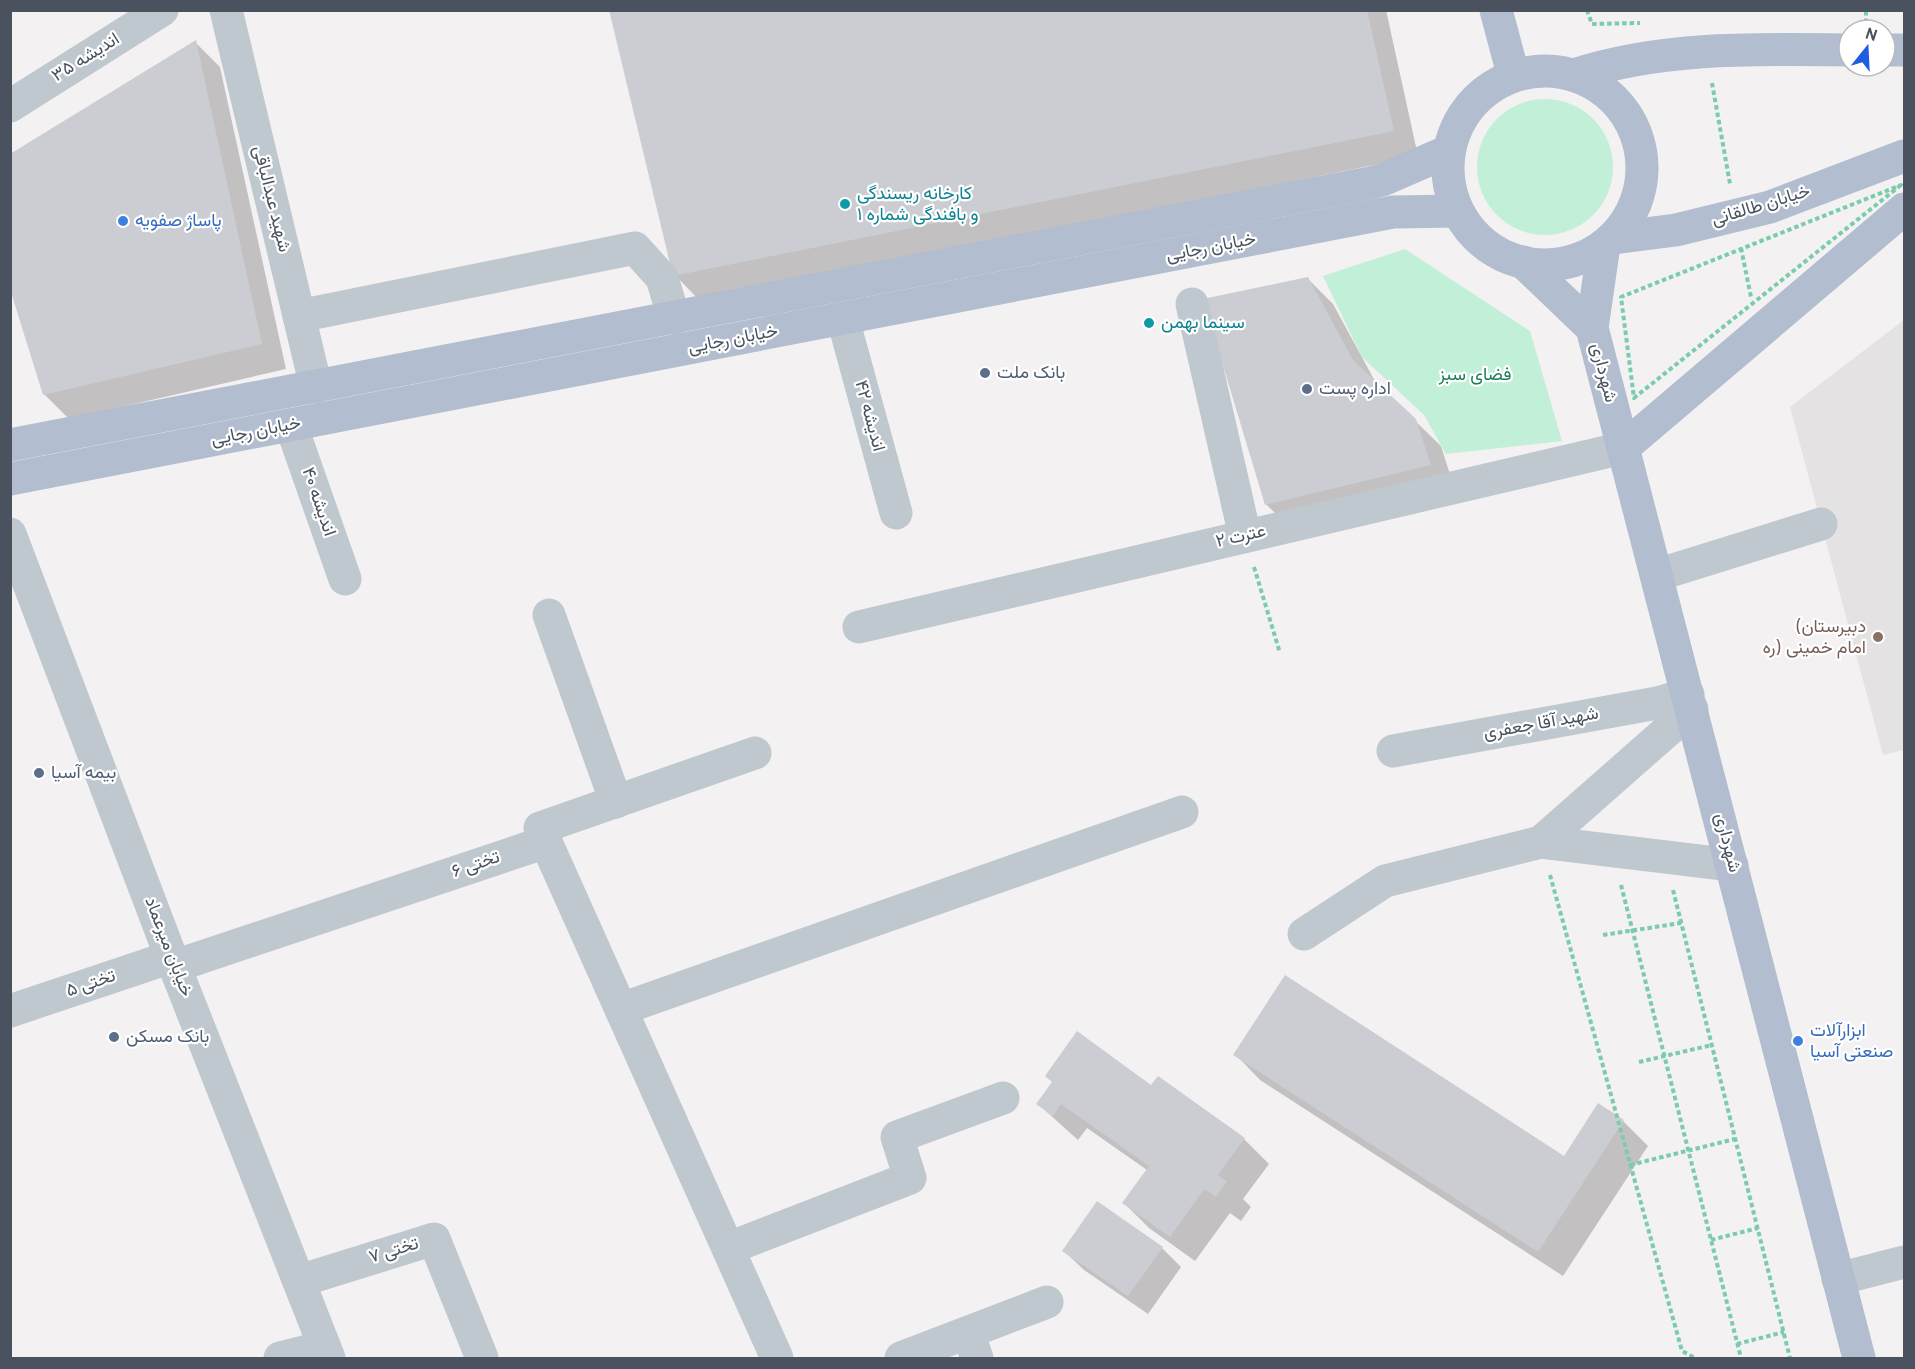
<svg xmlns="http://www.w3.org/2000/svg" width="1915" height="1369" viewBox="0 0 1915 1369" font-family="Overpass,Vazirmatn,sans-serif">
  <rect width="100%" height="100%" fill="#f3f1f1"/>
  <polygon fill="#e4e2e3" points="1904,320 1904,750 1883,755 1790,407"/>
  <g fill="#c2efd8">
    <circle cx="1545" cy="167" r="68"/>
    <polygon points="1405,249 1530,331 1562,441 1446,454 1424,415 1362,357 1323,276"/>
  </g>
  <g fill="#0003">
    <polygon points="610,10 1386,10 1418,156 700,301 675,275"/>
    <polygon points="195,42 220,67 286,369 69,419 44,394"/>
    <polygon points="1307,278 1333,304 1376,383 1441,446 1455,490 1292,530 1266,504"/>
    <polygon points="1235,1054 1564,1158 1623,1121 1648,1146 1563,1276 1260,1080"/>
    <polygon points="1152,1087 1244,1139 1269,1164 1243,1199 1251,1207 1241,1221 1230,1213 1195,1261 1149,1228 1124,1203 1147,1170 1087,1128 1078,1140 1038,1104"/>
    <polygon points="1162,1248 1181,1267 1148,1314 1084,1270 1064,1251"/>
  </g>
  <g fill="#cbcdd3">
    <polygon points="609,10 1367,10 1394,131 673,276"/>
    <polygon points="196,40 262,344 43,395 10,289 10,154"/>
    <polygon points="1308,277 1353,360 1416,419 1431,465 1265,505 1203,299"/>
    <polygon points="1285,975 1564,1156 1598,1103 1624,1120 1538,1252 1233,1055"/>
    <polygon points="1077,1031 1151,1085 1158,1076 1245,1138 1218,1175 1227,1181 1216,1197 1204,1189 1170,1237 1122,1203 1149,1166 1061,1104 1053,1116 1036,1104 1052,1082 1045,1076"/>
    <polygon points="1097,1201 1163,1247 1128,1296 1062,1251"/>
  </g>
  <g fill="none" stroke-linecap="round" stroke-linejoin="round">
    <g stroke="#7accad" stroke-width="4" stroke-dasharray="4.5 3" stroke-linecap="butt">
      <polyline points="1587,10 1592,24 1640,23"/>
      <polyline points="1866,23 1866,10"/>
      <polyline points="1712,83 1730,184"/>
      <polygon points="1901,185 1634,398 1621,297"/>
      <polyline points="1741,248 1751,297"/>
      <polyline points="1254,567 1280,653"/>
      <polyline points="1550,875 1682,1351 1695,1358"/>
      <polyline points="1621,885 1741,1358"/>
      <polyline points="1673,890 1790,1358"/>
      <polyline points="1603,935 1681,923"/>
      <polyline points="1639,1062 1712,1045"/>
      <polyline points="1630,1165 1735,1139"/>
      <polyline points="1711,1240 1758,1228"/>
      <polyline points="1737,1344 1784,1332"/>
    </g>
    <g stroke="#bfc7cf" stroke-width="33">
      <polyline points="226,10 316,387"/>
      <polyline points="10,106 162,10"/>
      <polyline points="1192,304 1245,536"/>
      <polyline points="299,316 635,248 662,278 674,318"/>
      <polyline points="843,319 896,513"/>
      <polyline points="291,425 345,579"/>
      <polyline points="10,534 171,957 329,1358"/>
      <polyline points="1657,575 1821,524"/>
      <polyline points="549,615 616,802"/>
      <polyline points="859,627 1623,448"/>
      <polyline points="1692,709 1541,842 1732,865"/>
      <polyline points="1393,751 1657,703 1688,694"/>
      <polyline points="546,842 777,1358"/>
      <polyline points="1304,934 1385,881 1541,842"/>
      <polyline points="175,966 546,842 540,828 755,753"/>
      <polyline points="621,1009 1182,812"/>
      <polyline points="10,1011 171,957"/>
      <polyline points="729,1248 910,1178 897,1137 1003,1098"/>
      <polyline points="1838,1279 1904,1262"/>
      <polyline points="299,1281 434,1239 482,1358"/>
      <polyline points="968,1333 977,1358"/>
      <polyline points="280,1358 324,1347"/>
      <polyline points="901,1358 1047,1302"/>
    </g>
    <g stroke="#b2bdcf" stroke-width="33">
      <polyline points="1496,10 1513,74"/>
      <polyline points="1885,50 1904,50"/>
      <circle cx="1545" cy="168" r="97"/>
      <path d="M1574,75C1663,46 1757,49 1849,50"/>
      <polyline points="1613,238 1676,230 1770,207 1904,156"/>
      <polyline points="1604,245 1592,328 1859,1358"/>
      <polyline points="1523,262 1592,328"/>
      <polyline points="10,445 1370,183 1382,180 1449,151"/>
      <polyline points="1623,448 1904,209"/>
      <polyline points="10,479 1393,212 1457,211"/>
    </g>
  </g>
  <g fill="#0f9aa8" stroke="#fff" stroke-width="2">
    <circle cx="845" cy="204" r="6"/>
    <circle cx="1149" cy="323" r="6"/>
  </g>
  <g fill="#3f7fe0" stroke="#fff" stroke-width="2">
    <circle cx="123" cy="221" r="6"/>
    <circle cx="1798" cy="1041" r="6"/>
  </g>
  <g fill="#5c6f8a" stroke="#fff" stroke-width="2">
    <circle cx="985" cy="373" r="6"/>
    <circle cx="1307" cy="389" r="6"/>
    <circle cx="39" cy="773" r="6"/>
    <circle cx="114" cy="1037" r="6"/>
  </g>
  <circle fill="#8d6e63" stroke="#fff" stroke-width="2" cx="1878" cy="637" r="6"/>
  <g text-anchor="middle" dominant-baseline="central" stroke-width="4.5" stroke-linejoin="round" paint-order="stroke">
    <g font-size="18" fill="#49525e" stroke="#fff">
      <text transform="translate(86 58) rotate(-32)">اندیشه ۳۵</text>
      <text transform="translate(271 199) rotate(76)">شهید عبدالباقی</text>
      <text transform="translate(1761 206) rotate(-17)">خیابان طالقانی</text>
      <text transform="translate(1211 248) rotate(-11)">خیابان رجایی</text>
      <text transform="translate(733 340) rotate(-11)">خیابان رجایی</text>
      <text transform="translate(1603 373) rotate(76)">شهرداری</text>
      <text transform="translate(869 416) rotate(75)">اندیشه ۴۲</text>
      <text transform="translate(256 432) rotate(-11)">خیابان رجایی</text>
      <text transform="translate(318 502) rotate(71)">اندیشه ۴۰</text>
      <text transform="translate(1241 537) rotate(-13)">عترت ۲</text>
      <text transform="translate(1541 724) rotate(-10)">شهید آقا جعفری</text>
      <text transform="translate(1727 843) rotate(76)">شهرداری</text>
      <text transform="translate(476 865) rotate(-19)">تختی ۶</text>
      <text transform="translate(168 947) rotate(69)">خیابان میرعماد</text>
      <text transform="translate(91 984) rotate(-19)">تختی ۵</text>
      <text transform="translate(394 1251) rotate(-17)">تختی ۷</text>
    </g>
    <g font-size="18" fill="#0d838f" stroke="#fff" text-anchor="start">
      <text x="857" y="194">کارخانه ریسندگی<tspan x="857" dy="21">و بافندگی شماره ۱</tspan></text>
      <text x="1161" y="323">سینما بهمن</text>
    </g>
    <g font-size="18" fill="#366cbe" stroke="#fff" text-anchor="start">
      <text x="135" y="221">پاساژ صفویه</text>
      <text x="1810" y="1031">ابزارآلات<tspan x="1810" dy="21">صنعتی آسیا</tspan></text>
    </g>
    <g font-size="18" fill="#4e5e75" stroke="#fff" text-anchor="start">
      <text x="997" y="373">بانک ملت</text>
      <text x="1319" y="389">اداره پست</text>
      <text x="51" y="773">بیمه آسیا</text>
      <text x="126" y="1037">بانک مسکن</text>
    </g>
    <g font-size="18" fill="#1a7f58" stroke="#fff">
      <text x="1475" y="375">فضای سبز</text>
    </g>
    <g font-size="18" fill="#785e54" stroke="#fff" text-anchor="end">
      <text x="1866" y="627">(دبیرستان<tspan x="1866" dy="21">امام خمینی (ره</tspan></text>
    </g>
  </g>
  <rect width="1915" height="1369" fill="none" stroke="#49525e" stroke-width="24"/>
  <g transform="translate(1867 48) rotate(18)"><circle r="28" fill="#ffffff" stroke="#b6babf" stroke-width="1.5"/>
  <path d="M0-4.5L10 22L0 15L-10 22Z" fill="#1f5ee0"/>
  <text y="-9" font-size="16" font-weight="bold" text-anchor="middle" fill="#49525e">N</text>
  </g>
</svg>
